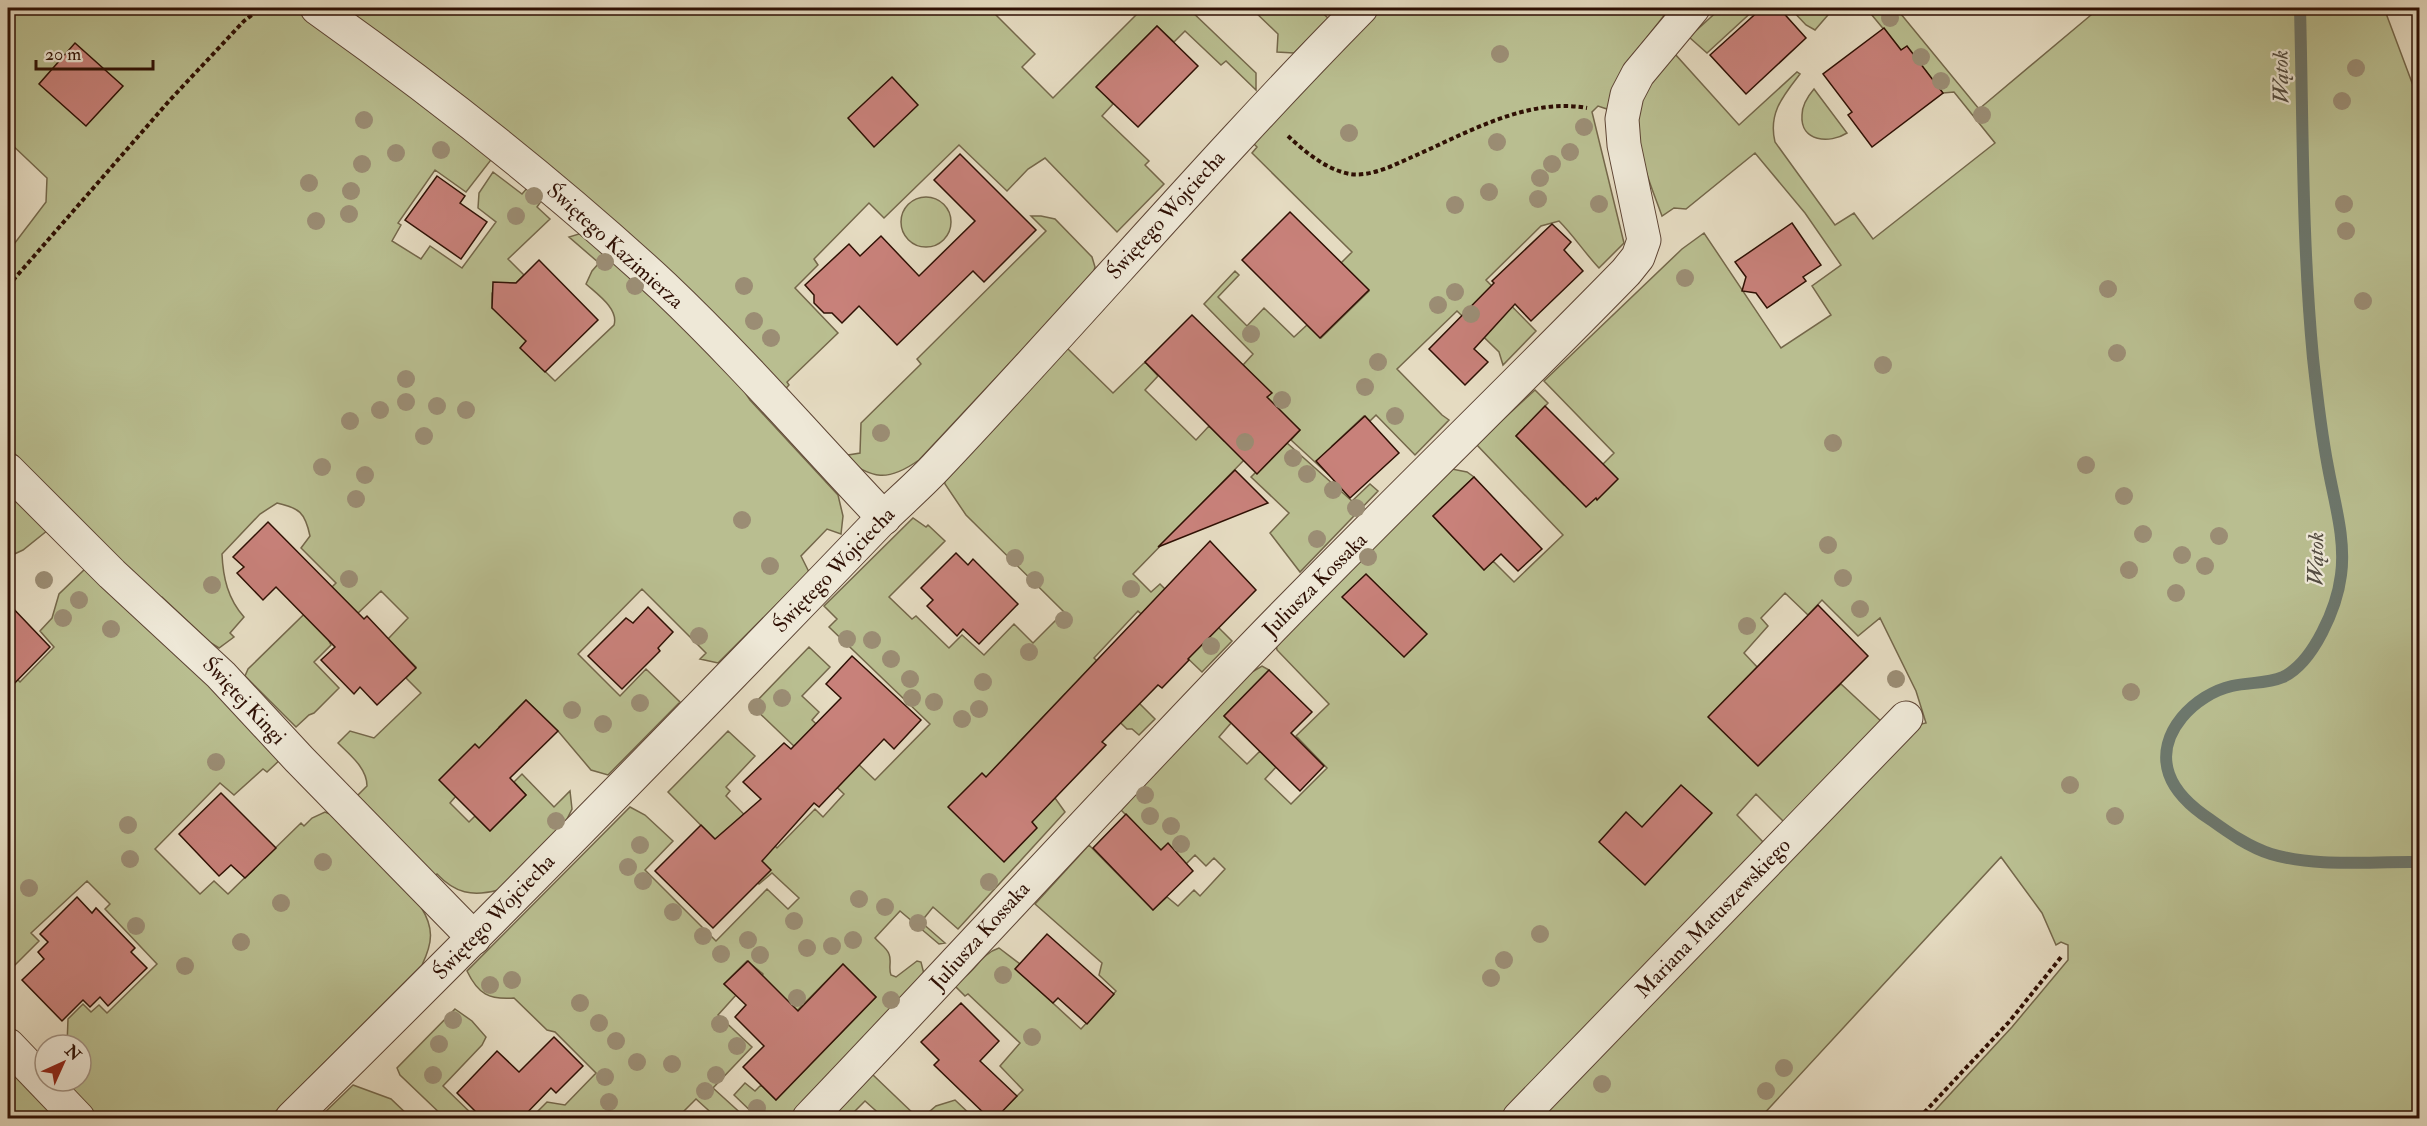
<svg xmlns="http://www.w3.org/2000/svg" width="2427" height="1126" viewBox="0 0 2427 1126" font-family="'IM FELL Double Pica',serif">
  <rect width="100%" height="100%" fill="#e5dbc1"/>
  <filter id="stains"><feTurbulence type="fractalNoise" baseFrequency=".00333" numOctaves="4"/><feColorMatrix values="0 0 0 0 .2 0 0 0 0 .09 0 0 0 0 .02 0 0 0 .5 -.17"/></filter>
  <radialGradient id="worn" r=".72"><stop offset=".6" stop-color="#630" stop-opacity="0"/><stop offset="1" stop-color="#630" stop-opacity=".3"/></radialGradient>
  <g fill="#b9be90" stroke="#74674a" stroke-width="1.5">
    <path d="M8,8H301L494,156L466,192L435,170L398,223L401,225L392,241L421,259L430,246L462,268L496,222L478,208L479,193L493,172L522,194L529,186L544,197L537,207L550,219L508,259L524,275L516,283H503L492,293V308L532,335L521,348L555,381L614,325C619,309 597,294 586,284L592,271L599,263L569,237L582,233L728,367L750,400L838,495L843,516L841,534L827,529L801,556L809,572L718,663L700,659L706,653L642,589L578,654L620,696L646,669L680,702L608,775L591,770L558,731L526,700L499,727L509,737L440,780L456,796L450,803L469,822L475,816L490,831L526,795L514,782L522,774L554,807L570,791L572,809L566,821L498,890C472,897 455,893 437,874L433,877L354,799L367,786C367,768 350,755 338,743L350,731L374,738L421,693L406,678L416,667L388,639L408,618L381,591L329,641L331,645L314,662L339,688L314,713L309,715L296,727L245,676L248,669L336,583L301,548L310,536C305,512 299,508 277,503L260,514L222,554C223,578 228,599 244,617L230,633L234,637L219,648L211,643L162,597L159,598L283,757L267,772L263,769L234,795L220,783L155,849L200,894L214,881L228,894L301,823L304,826L312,818L325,812L337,817L421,907C434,928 433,942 422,965L269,1118H97L61,1081H70L75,1086L81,1078V1045H67L68,1019L83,1004L91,1012L99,1005L107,1013L157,964L105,909L110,904L87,881L31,933L39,941L11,969L8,966V670L20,682L54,647L40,631L52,618L59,594L85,569L124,564L8,447V252L46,202L47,178L8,141Z"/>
    <polygon points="339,8 993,8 991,10 1035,54 1022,67 1053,98 1143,8 1188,8 1256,73 1256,90 1226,61 1221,65 1185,31 1174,42 1157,26 1097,86 1113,104 1102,116 1149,161 1145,165 1164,184 1117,232 1045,158 1028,169 1007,191 959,145 884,218 869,203 814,259 818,265 795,288 838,333 787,382 789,385 780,395"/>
    <polygon points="1251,8 1317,8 1328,18 1294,53 1277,52 1278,34"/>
    <path d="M1378,8H1670L1630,59L1611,103L1607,109L1598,106L1592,112L1624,243L1599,268C1584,252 1574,236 1559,221L1541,226L1486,280L1536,331L1503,365L1499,352L1457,311L1397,369L1442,415L1449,420L1415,455L1376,415L1370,421L1364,416L1332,446L1328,474L1291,440L1300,430L1290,421L1279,451L1287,443L1352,501L1370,484L1378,491L1300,572L1270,533L1289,513L1251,477L1258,470L1245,459L1133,574L1151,592L1160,584L1205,629L1217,626L1232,641L1202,672L1138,611L1094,658L1155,719L1139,735L1132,729H1127L1104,707L1088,715L1065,694L1008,754L1055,798L1065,812L958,929L933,907L921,922L945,943L939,944L900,911L875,938C879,943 887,948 889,954C892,961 888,968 891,975L896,977L917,961L921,962L924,974L853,1056L791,1118H758L734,1095L745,1083L755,1091L761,1085L776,1100L876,997L843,964L789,1019L753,985L763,974L747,961L724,984L736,995L718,1015L752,1047L713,1088L746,1118H717L696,1099L677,1118H531L547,1102L565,1105L596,1073L555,1032L547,1030L514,998C489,1000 478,994 467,971L630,807L645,815L673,841L645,870L716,941L767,889L788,909L799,898L772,873L759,884L668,792L728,731L755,756L726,787L730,791L726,796L777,848L815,809L823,817L844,794L752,706L809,647L830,667L802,696L819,712L812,720L875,780L930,724L829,627L837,619L824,606L913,518L926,527L928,525L945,541L889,597L912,619L916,616L949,648L962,635L984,655L1014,624L1033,643L1064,612L966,515L945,484L944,479L1067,348L1113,393L1145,362L1158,376L1145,390L1196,440L1209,426L1224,441L1271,393L1243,365L1253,354L1204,304L1235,271L1239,275L1218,297L1247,326L1264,308L1294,337L1307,325L1321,338L1369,291L1341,263L1352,252L1252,153L1257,147L1251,141Z"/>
    <polygon points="1721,8 1756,8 1707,53 1689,37"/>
    <polygon points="1790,8 1834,8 1815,30 1806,25"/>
    <path d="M1866,8H1896L1979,109L2091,15L2085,8H2384L2414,88L2420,130L2419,162L2413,163L2420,212L2419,1118H1928L2012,1027L2068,960V945L2061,942L2056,945L2042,913L2001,857L1760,1118H1538L1912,726L1926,723L1916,691L1880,618L1858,636L1822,600L1808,615L1785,593L1761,618L1768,626L1744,653L1804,717L1841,684L1883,723L1784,822L1756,794L1737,815L1764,843L1512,1118H995L1023,1090L1000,1066L1020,1043L968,994L965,996L951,982C974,979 977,955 999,948L1020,964L1016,969L1081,1029L1116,991L1099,975L1102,963L1035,904L1089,845L1153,910L1167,897L1178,906L1194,890L1200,896L1225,869L1214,858L1206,866L1195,855L1180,870L1168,844L1161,850L1121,810L1247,675L1262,666L1269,670L1224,716L1231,723L1219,737L1247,764L1260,751L1276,767L1265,779L1291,804L1327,768L1296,736L1329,704L1277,650L1276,644L1452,469L1467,472L1474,477L1433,516L1484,570L1493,561L1514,582L1563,535L1476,444L1535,390L1548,403L1516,436L1564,485H1582L1597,499L1603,464L1614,453L1544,381L1682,249L1704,233L1781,348L1831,315L1812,286L1841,265L1805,213L1755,153L1686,209L1674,208L1662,216C1647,174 1623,125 1650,82C1656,72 1666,63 1674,53L1739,125L1797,72L1800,74C1783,96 1768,113 1775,142L1835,225L1854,213L1873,239L1995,143L1954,92L1943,93L1907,47L1901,50Z"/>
    <path d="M1814,89L1847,133C1830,144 1800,142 1802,115C1802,105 1808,96 1814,89Z"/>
    <circle cx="926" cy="222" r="25"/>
    <path d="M1031,216H1041L1055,219L1092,257L1095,267L1093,274L919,460C888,482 872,480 842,456L860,453L861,423L921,364L917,359L1046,231Z"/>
    <polygon points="8,490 48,530 23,550 8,557"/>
    <polygon points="455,1009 472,1021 486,1037 482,1045 443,1086 476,1118 445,1118 400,1075 397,1068"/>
    <polygon points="8,1066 58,1118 8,1118"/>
    <polygon points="872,1074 918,1118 884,1118 865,1101 848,1118 822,1118"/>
    <polygon points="353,1085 391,1099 411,1118 319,1118"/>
    <polygon points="955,1100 974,1118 922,1118 936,1106"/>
  </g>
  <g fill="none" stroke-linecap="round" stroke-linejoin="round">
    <path stroke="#6d776c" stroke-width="12" d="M2300,8C2303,125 2302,242 2313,358C2317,395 2321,431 2328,467C2334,501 2346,539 2341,575C2337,607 2314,662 2283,677C2267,684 2249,682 2232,686C2196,694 2155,733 2169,774C2176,794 2194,809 2211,820C2229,833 2249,847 2271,854C2318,868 2370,861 2420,862"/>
  </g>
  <g fill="#c8817a" stroke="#2f1004" stroke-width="1.5">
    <polygon points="1762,8 1779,8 1806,38 1746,94 1710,55"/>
    <polygon points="1157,26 1198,66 1138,127 1096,87"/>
    <polygon points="1884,28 1901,50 1907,46 1943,93 1872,147 1848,115 1852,112 1823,74"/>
    <polygon points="75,43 123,86 86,126 39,84"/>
    <polygon points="892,77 918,105 874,147 848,118"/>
    <polygon points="960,154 1036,230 984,282 973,271 897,345 859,306 842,323 832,313 824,313 814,303 814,295 805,285 849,244 860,256 881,236 919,276 975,221 934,180"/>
    <polygon points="437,176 465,196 460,203 487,222 461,259 405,220"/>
    <polygon points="1290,212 1369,290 1320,338 1242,260"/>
    <polygon points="1792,223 1821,265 1803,277 1806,281 1767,308 1756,293 1742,291 1746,277 1735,262"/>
    <polygon points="1552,224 1571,242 1564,250 1583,271 1531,321 1515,304 1474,349 1488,362 1465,385 1429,349 1494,283 1492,281"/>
    <polygon points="539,260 598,320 545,372 520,348 526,341 492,308 493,282 516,283"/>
    <polygon points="1192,315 1272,393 1267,397 1300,430 1257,474 1145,362"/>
    <polygon points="1545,406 1618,479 1597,500 1596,498 1586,507 1516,436"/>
    <polygon points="1365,416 1399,453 1350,498 1316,461"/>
    <polygon points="1235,470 1268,503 1158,547"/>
    <polygon points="1474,477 1542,549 1518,571 1501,554 1484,570 1433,516"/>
    <polygon points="268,522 364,619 367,616 416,668 377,705 360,687 354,694 321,660 335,647 276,587 263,600 237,573 244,567 233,557"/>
    <polygon points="1210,541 1256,590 1188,659 1189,660 1162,688 1158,685 1102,742 1106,745 1032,822 1037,828 1004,862 948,807 982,773 986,777"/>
    <polygon points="956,553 968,565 973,559 1018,604 979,644 963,629 957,636 927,606 933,600 921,588"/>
    <polygon points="1366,574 1427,634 1404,657 1342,597"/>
    <polygon points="8,603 50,647 8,690"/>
    <polygon points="1818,605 1868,656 1758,766 1708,717"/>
    <polygon points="648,607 673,632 658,648 660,651 622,689 588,656 626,618 633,623"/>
    <polygon points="852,656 921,720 894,749 884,739 819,807 814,803 762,861 771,870 713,928 655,871 701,825 715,839 761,799 743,782 784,743 791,749 841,698 826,684"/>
    <polygon points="1269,670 1312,712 1291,733 1324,766 1300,791 1224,716"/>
    <polygon points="526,700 558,731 510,778 526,795 490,831 439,780 475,744 479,748"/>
    <polygon points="1681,785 1712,813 1645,885 1599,842 1626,812 1642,827"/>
    <polygon points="221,793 276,848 245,878 231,865 219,876 179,834"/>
    <polygon points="1126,814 1161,850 1168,843 1193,871 1153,910 1093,848"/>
    <polygon points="77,897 92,913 96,908 135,948 131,952 147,968 108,1006 100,997 90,1007 83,1000 62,1021 22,980 44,959 38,952 48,942 40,934"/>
    <polygon points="1047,934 1114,994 1087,1024 1058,998 1053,1003 1015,969"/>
    <polygon points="748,961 798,1011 843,964 876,997 776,1100 743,1067 764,1046 735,1017 746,1005 724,984"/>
    <polygon points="961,1003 999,1041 980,1061 1017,1096 995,1119 990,1119 934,1065 939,1060 921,1042"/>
    <polygon points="554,1037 583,1066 556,1093 551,1088 521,1119 483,1119 457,1093 497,1051 519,1072"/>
  </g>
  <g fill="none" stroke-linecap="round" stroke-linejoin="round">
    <defs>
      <g id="street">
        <path d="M317,8C438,94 555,186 664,287C741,360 811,441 884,518"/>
        <polyline points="8,470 112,574 221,675 299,759 474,938"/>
        <polyline points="8,1045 78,1118"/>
        <path d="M292,1118C491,922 686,723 879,522C897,504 917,487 935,468C1079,316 1214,157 1361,8"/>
        <path d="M809,1118C960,960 1107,798 1259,641C1380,516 1505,396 1626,272L1638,257L1644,240L1624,145L1622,119L1627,95L1638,74L1693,8"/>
        <polyline points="1519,1118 1906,718"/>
      </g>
    </defs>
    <use href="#street" stroke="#5c4333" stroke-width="35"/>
    <g stroke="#2f1004" stroke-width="4" stroke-dasharray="4.5 3" stroke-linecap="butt">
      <path d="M1288,136C1305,152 1327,170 1350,174C1371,177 1394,165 1412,157C1465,134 1527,97 1587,108"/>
      <polyline points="8,286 169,101 244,21 261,8"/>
      <polyline points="1919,1118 2009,1022 2062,956"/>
    </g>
    <use href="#street" stroke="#eee8d7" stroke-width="33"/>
  </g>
  <g fill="#9b8d74">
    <circle cx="1890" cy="18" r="9"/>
    <circle cx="1500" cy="54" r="9"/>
    <circle cx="1921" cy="57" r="9"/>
    <circle cx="2356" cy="68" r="9"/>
    <circle cx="1941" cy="81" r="9"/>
    <circle cx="2342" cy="101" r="9"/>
    <circle cx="1982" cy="115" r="9"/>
    <circle cx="364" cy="120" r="9"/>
    <circle cx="1584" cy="127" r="9"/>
    <circle cx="1349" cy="133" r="9"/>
    <circle cx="1497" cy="142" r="9"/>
    <circle cx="441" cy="150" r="9"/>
    <circle cx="1570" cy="152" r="9"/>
    <circle cx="396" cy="153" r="9"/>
    <circle cx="362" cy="164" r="9"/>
    <circle cx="1552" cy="164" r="9"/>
    <circle cx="1540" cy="178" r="9"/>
    <circle cx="309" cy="183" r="9"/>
    <circle cx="351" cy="191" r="9"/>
    <circle cx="1489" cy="192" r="9"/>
    <circle cx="534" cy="196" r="9"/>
    <circle cx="1538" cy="199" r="9"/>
    <circle cx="1599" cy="204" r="9"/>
    <circle cx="2344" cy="204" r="9"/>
    <circle cx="1455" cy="205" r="9"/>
    <circle cx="349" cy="214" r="9"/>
    <circle cx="516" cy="216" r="9"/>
    <circle cx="316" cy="221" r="9"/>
    <circle cx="2346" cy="231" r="9"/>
    <circle cx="605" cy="262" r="9"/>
    <circle cx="1685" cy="278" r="9"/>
    <circle cx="635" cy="286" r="9"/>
    <circle cx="744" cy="286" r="9"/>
    <circle cx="2108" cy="289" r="9"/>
    <circle cx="1455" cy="292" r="9"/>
    <circle cx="2363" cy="301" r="9"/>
    <circle cx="1438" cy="305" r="9"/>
    <circle cx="1471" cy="314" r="9"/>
    <circle cx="754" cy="321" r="9"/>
    <circle cx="1251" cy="334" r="9"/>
    <circle cx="771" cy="338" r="9"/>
    <circle cx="2117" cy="353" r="9"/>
    <circle cx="1378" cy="362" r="9"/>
    <circle cx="1883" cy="365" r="9"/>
    <circle cx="406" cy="379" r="9"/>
    <circle cx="1365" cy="387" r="9"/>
    <circle cx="1282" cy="400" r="9"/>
    <circle cx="406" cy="402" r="9"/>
    <circle cx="437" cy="406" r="9"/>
    <circle cx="380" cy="410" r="9"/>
    <circle cx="466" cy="410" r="9"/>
    <circle cx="1395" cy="416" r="9"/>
    <circle cx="350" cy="421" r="9"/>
    <circle cx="881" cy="433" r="9"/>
    <circle cx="424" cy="436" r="9"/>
    <circle cx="1245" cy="442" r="9"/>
    <circle cx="1833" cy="443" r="9"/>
    <circle cx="1293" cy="458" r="9"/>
    <circle cx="2086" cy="465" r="9"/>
    <circle cx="322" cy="467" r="9"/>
    <circle cx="1307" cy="474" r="9"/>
    <circle cx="365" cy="475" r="9"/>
    <circle cx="1333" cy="490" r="9"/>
    <circle cx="2124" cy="496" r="9"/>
    <circle cx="356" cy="499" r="9"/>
    <circle cx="1356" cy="508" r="9"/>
    <circle cx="742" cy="520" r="9"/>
    <circle cx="2143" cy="534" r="9"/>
    <circle cx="2219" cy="536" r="9"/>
    <circle cx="1317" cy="539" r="9"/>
    <circle cx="1828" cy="545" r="9"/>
    <circle cx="2182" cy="555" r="9"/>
    <circle cx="1368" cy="557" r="9"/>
    <circle cx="1015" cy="558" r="9"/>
    <circle cx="770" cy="566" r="9"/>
    <circle cx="2205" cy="566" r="9"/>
    <circle cx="2129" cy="570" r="9"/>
    <circle cx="1843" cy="578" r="9"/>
    <circle cx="349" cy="579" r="9"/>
    <circle cx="44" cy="580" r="9"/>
    <circle cx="1035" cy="580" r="9"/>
    <circle cx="212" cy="585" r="9"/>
    <circle cx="1131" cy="589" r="9"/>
    <circle cx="2176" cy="593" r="9"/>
    <circle cx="79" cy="600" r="9"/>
    <circle cx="1860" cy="609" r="9"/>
    <circle cx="63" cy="618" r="9"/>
    <circle cx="1064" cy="620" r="9"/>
    <circle cx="1747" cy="626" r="9"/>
    <circle cx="111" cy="629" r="9"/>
    <circle cx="699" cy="636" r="9"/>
    <circle cx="847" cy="639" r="9"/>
    <circle cx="872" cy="640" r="9"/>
    <circle cx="1211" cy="646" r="9"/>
    <circle cx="1029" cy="652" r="9"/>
    <circle cx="891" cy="659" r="9"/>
    <circle cx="910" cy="679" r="9"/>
    <circle cx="1896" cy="679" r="9"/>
    <circle cx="983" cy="682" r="9"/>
    <circle cx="2131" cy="692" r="9"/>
    <circle cx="782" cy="698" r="9"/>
    <circle cx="912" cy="698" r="9"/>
    <circle cx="934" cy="702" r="9"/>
    <circle cx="640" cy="703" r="9"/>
    <circle cx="757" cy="707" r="9"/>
    <circle cx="979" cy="709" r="9"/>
    <circle cx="572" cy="710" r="9"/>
    <circle cx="962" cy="719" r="9"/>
    <circle cx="603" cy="724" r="9"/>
    <circle cx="216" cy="762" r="9"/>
    <circle cx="2070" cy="785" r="9"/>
    <circle cx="1145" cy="795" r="9"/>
    <circle cx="1150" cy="816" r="9"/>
    <circle cx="2115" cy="816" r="9"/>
    <circle cx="556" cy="821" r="9"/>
    <circle cx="128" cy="825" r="9"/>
    <circle cx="1171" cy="826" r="9"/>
    <circle cx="1181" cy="844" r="9"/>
    <circle cx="640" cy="845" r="9"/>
    <circle cx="130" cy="859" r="9"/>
    <circle cx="323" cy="862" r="9"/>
    <circle cx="628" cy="867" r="9"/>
    <circle cx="643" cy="881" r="9"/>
    <circle cx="989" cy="882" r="9"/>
    <circle cx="29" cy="888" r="9"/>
    <circle cx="859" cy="899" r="9"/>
    <circle cx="281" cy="903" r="9"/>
    <circle cx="885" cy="907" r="9"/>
    <circle cx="673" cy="912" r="9"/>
    <circle cx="794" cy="921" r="9"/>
    <circle cx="918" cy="923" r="9"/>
    <circle cx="136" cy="926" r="9"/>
    <circle cx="1540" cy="934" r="9"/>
    <circle cx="703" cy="936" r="9"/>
    <circle cx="748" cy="940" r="9"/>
    <circle cx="853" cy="940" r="9"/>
    <circle cx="241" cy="942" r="9"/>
    <circle cx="832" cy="946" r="9"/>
    <circle cx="807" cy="948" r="9"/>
    <circle cx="721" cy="954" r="9"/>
    <circle cx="760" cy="955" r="9"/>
    <circle cx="1504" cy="960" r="9"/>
    <circle cx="185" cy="966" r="9"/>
    <circle cx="1003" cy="975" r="9"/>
    <circle cx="1491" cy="978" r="9"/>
    <circle cx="512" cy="980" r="9"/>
    <circle cx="490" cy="985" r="9"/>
    <circle cx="797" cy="998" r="9"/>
    <circle cx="891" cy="1000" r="9"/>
    <circle cx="580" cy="1003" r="9"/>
    <circle cx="453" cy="1020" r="9"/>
    <circle cx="599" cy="1023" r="9"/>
    <circle cx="720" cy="1024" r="9"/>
    <circle cx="1032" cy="1037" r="9"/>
    <circle cx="616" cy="1041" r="9"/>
    <circle cx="439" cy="1044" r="9"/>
    <circle cx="737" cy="1046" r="9"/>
    <circle cx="637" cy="1062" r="9"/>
    <circle cx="672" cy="1064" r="9"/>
    <circle cx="1784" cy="1068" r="9"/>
    <circle cx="433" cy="1075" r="9"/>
    <circle cx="716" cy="1075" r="9"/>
    <circle cx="605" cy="1077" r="9"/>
    <circle cx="1602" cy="1084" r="9"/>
    <circle cx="705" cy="1091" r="9"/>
    <circle cx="1766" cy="1091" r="9"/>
    <circle cx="609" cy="1102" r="9"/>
    <circle cx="757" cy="1108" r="9"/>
  </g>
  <g text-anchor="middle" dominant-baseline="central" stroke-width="4.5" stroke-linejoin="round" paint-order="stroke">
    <g font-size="21" fill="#2f1004" stroke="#eee8d7">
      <text transform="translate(1166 215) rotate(-48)">Świętego Wojciecha</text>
      <text transform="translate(615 246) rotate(42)">Świętego Kazimierza</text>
      <text transform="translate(834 570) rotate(-46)">Świętego Wojciecha</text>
      <text transform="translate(1315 585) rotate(-45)">Juliusza Kossaka</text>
      <text transform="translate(244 701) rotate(47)">Świętej Kingi</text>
      <text transform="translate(494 917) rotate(-46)">Świętego Wojciecha</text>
      <text transform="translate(1713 918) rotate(-46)">Mariana Matuszewskiego</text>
      <text transform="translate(980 936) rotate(-48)">Juliusza Kossaka</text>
    </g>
    <g font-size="22" font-style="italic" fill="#534c41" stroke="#eee8d7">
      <text transform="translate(2281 77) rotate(-91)">Wątok</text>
      <text transform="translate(2316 559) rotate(-89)">Wątok</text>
    </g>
  </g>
  <rect width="2427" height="1126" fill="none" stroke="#e5dbc1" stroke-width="30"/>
  <rect x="9" y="9" width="2409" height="1108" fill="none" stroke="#2f1004" stroke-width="3"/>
  <rect x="15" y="15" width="2397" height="1096" fill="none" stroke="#2f1004" stroke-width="1.5"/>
  <g transform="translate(63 1063) rotate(45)"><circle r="28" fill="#eee8d7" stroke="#a29283" stroke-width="1.5"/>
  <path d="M0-4.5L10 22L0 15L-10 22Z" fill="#8f2418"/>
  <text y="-9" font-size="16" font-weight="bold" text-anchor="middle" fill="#2f1004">N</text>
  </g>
  <path d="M36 60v9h117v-9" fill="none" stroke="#2f1004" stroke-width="3"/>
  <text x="45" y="60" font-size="18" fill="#2f1004" stroke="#eee8d7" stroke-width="4.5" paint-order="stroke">20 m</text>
  <rect width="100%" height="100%" filter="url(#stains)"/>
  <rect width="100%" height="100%" fill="url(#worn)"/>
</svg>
